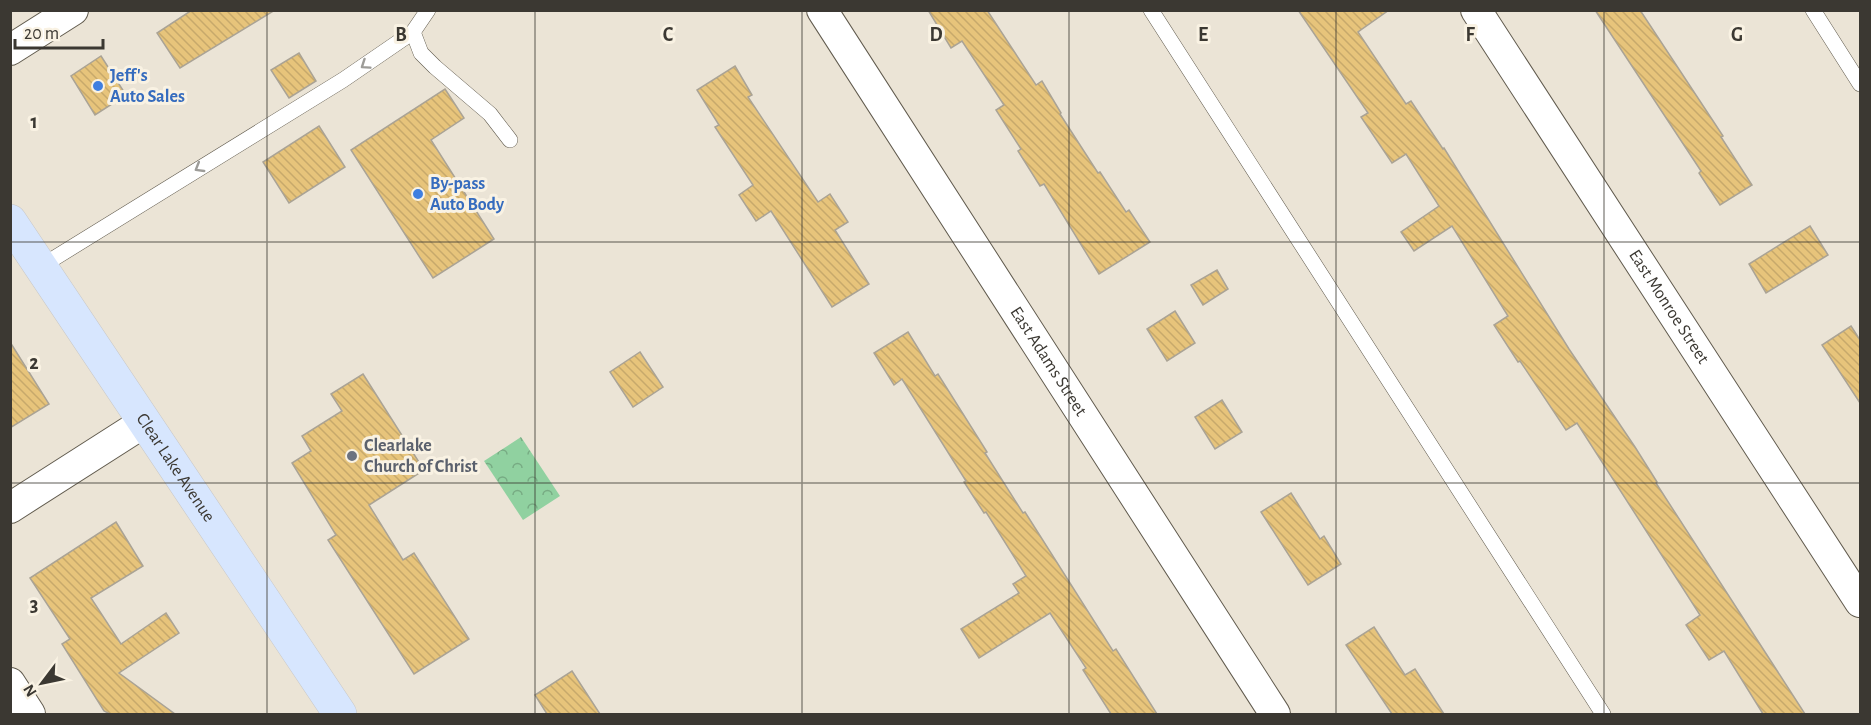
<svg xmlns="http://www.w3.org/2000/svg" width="1871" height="725" viewBox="0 0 1871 725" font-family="'Alegreya Sans',sans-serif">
  <defs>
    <pattern id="park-crowns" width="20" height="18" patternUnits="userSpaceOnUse" patternTransform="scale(1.5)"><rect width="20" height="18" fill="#90d1a0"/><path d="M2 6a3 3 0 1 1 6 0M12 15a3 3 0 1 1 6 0" fill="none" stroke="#77ab83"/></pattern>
    <pattern id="building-back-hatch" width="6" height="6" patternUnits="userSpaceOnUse" patternTransform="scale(1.5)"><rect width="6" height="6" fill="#e7c47b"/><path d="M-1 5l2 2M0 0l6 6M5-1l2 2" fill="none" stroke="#c7a96b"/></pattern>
  </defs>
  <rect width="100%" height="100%" fill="#ebe4d6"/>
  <polygon fill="url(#park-crowns)" points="521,437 560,496 523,520 484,461"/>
  <g fill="url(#building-back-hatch)" stroke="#aaa395" stroke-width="1.5">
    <polygon points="192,10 275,10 180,68 157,33"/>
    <polygon points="928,10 987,10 1036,85 1042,81 1061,113 1060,114 1098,173 1100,172 1126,212 1129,210 1150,242 1099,274 1044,184 1040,186 1018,151 1021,149 996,110 1004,105 962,41 951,48"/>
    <polygon points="1298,10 1389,10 1358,32 1406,104 1411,101 1443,149 1444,148 1569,349 1635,447 1657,482 1656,483 1805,714 1763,714 1724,651 1709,660 1686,625 1700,615 1577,423 1566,430 1520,361 1518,362 1494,325 1508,316 1452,226 1414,251 1401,232 1439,206 1406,154 1392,163 1361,117 1368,113"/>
    <polygon points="1595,10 1640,10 1723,136 1721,137 1752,185 1720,205 1699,173 1701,171"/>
    <polygon points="299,53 316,81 289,98 271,70"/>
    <polygon points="101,56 126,95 95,115 71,76"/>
    <polygon points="735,66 752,95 748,97 818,202 830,194 848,222 835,230 869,284 832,307 771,211 756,221 739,195 753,185 715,127 719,125 697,90"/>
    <polygon points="445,89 464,118 431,140 494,239 433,278 351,150"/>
    <polygon points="319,126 345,167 289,203 263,162"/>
    <polygon points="1810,226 1828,255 1766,293 1749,264"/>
    <polygon points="1217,270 1228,289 1203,305 1191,285"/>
    <polygon points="1175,311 1195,343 1167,361 1147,329"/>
    <polygon points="1851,326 1860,340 1860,403 1822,345"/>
    <polygon points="908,332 935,376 938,374 987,452 985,453 1023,513 1025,512 1113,651 1116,649 1157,714 1111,714 1083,670 1086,668 1050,613 979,658 961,629 1019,593 1013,584 1026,576 986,512 984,513 964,482 966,481 902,379 894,385 874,353"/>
    <polygon points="10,342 49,404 10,428"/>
    <polygon points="640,352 663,387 633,407 610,372"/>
    <polygon points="363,374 424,470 369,505 403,560 414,553 469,639 414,674 328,540 336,535 292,463 311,451 302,436 342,411 331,394"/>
    <polygon points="1222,400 1242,432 1215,449 1195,417"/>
    <polygon points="1291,493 1320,539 1324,536 1341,564 1308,585 1261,512"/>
    <polygon points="116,522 143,566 91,598 121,644 166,613 179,633 119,673 175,714 110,714 104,711 62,644 70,639 30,578"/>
    <polygon points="1374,627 1405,675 1415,669 1444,714 1392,714 1346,645"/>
    <polygon points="572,671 600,714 547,714 535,695"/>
  </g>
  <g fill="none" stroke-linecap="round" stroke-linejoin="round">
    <defs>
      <g id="lane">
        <polyline points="1151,10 1603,714"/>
        <polyline points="1813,10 1860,84"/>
        <polyline points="413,32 421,53 435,67 490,114 510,140"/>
        <polyline points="40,267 343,80 413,32 428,10"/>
      </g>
      <g id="street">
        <path id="s1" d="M822,10L1275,714"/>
        <path id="s2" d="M1476,10L1860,602"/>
        <polyline points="10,50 73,10"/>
        <polyline points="10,508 143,423"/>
        <polyline points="10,683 30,714"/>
      </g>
      <g id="primary">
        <path id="s3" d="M10,221L340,714"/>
      </g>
    </defs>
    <use href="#lane" stroke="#615b4e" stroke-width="16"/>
    <use href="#street" stroke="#615b4e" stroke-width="32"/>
    <use href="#primary" stroke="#c8c7c6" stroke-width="34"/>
    <use href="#lane" stroke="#fff" stroke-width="15"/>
    <use href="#street" stroke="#fff" stroke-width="30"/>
    <use href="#primary" stroke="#d7e6fe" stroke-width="33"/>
  </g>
  <defs><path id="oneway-chevron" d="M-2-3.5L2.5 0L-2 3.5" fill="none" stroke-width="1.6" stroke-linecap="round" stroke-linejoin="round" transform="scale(1.5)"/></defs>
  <g stroke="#9d9c98">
    <use href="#oneway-chevron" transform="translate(365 65) rotate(146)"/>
    <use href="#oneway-chevron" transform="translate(199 168) rotate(149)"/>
  </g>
  <path fill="none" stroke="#3b3832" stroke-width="1.5" stroke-opacity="0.55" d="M267,10V714M535,10V714M802,10V714M1069,10V714M1336,10V714M1604,10V714M10,242H1860M10,483H1860"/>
  <g fill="#3f7fe0" stroke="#f9f2e3" stroke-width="2">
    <circle cx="98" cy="86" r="6"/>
    <circle cx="418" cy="194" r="6"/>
  </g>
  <circle fill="#6b7280" stroke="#f9f2e3" stroke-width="2" cx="352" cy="456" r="6"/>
  <g text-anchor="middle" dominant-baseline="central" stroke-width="6" stroke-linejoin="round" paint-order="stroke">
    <g font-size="18" font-weight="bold" fill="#366cbe" stroke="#f9f2e3" text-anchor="start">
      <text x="110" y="76">Jeff's<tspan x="110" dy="21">Auto Sales</tspan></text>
      <text x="430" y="184">By-pass<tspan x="430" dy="21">Auto Body</tspan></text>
    </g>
    <g font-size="18" fill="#3b3832" stroke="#f9f2e3">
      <text stroke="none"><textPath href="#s2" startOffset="354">East Monroe Street</textPath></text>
      <text stroke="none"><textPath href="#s1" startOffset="418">East Adams Street</textPath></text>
      <text stroke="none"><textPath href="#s3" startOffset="297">Clear Lake Avenue</textPath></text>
    </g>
    <g font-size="18" font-weight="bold" fill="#5b616d" stroke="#f9f2e3" text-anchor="start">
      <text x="364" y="446">Clearlake<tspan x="364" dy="21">Church of Christ</tspan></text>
    </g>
  </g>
  <g font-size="20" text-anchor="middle" font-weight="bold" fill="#3b3832" stroke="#f9f2e3" stroke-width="6" stroke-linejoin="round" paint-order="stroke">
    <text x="401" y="41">B</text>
    <text x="668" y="41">C</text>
    <text x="936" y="41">D</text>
    <text x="1203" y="41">E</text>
    <text x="1470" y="41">F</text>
    <text x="1737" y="41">G</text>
    <text x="34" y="128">1</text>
    <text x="34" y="369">2</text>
    <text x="34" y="611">3</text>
  </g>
  <rect width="1871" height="725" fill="none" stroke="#3b3832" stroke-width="24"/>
  <g transform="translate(42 683) rotate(238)" stroke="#f9f2e3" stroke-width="4.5" paint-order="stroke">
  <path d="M0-4.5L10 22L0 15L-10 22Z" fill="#3b3832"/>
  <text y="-9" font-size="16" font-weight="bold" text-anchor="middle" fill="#3b3832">N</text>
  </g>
  <path d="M15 39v9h88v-9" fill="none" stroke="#3b3832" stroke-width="3"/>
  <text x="24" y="39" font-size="18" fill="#3b3832" stroke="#f9f2e3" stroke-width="4.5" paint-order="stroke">20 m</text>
</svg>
